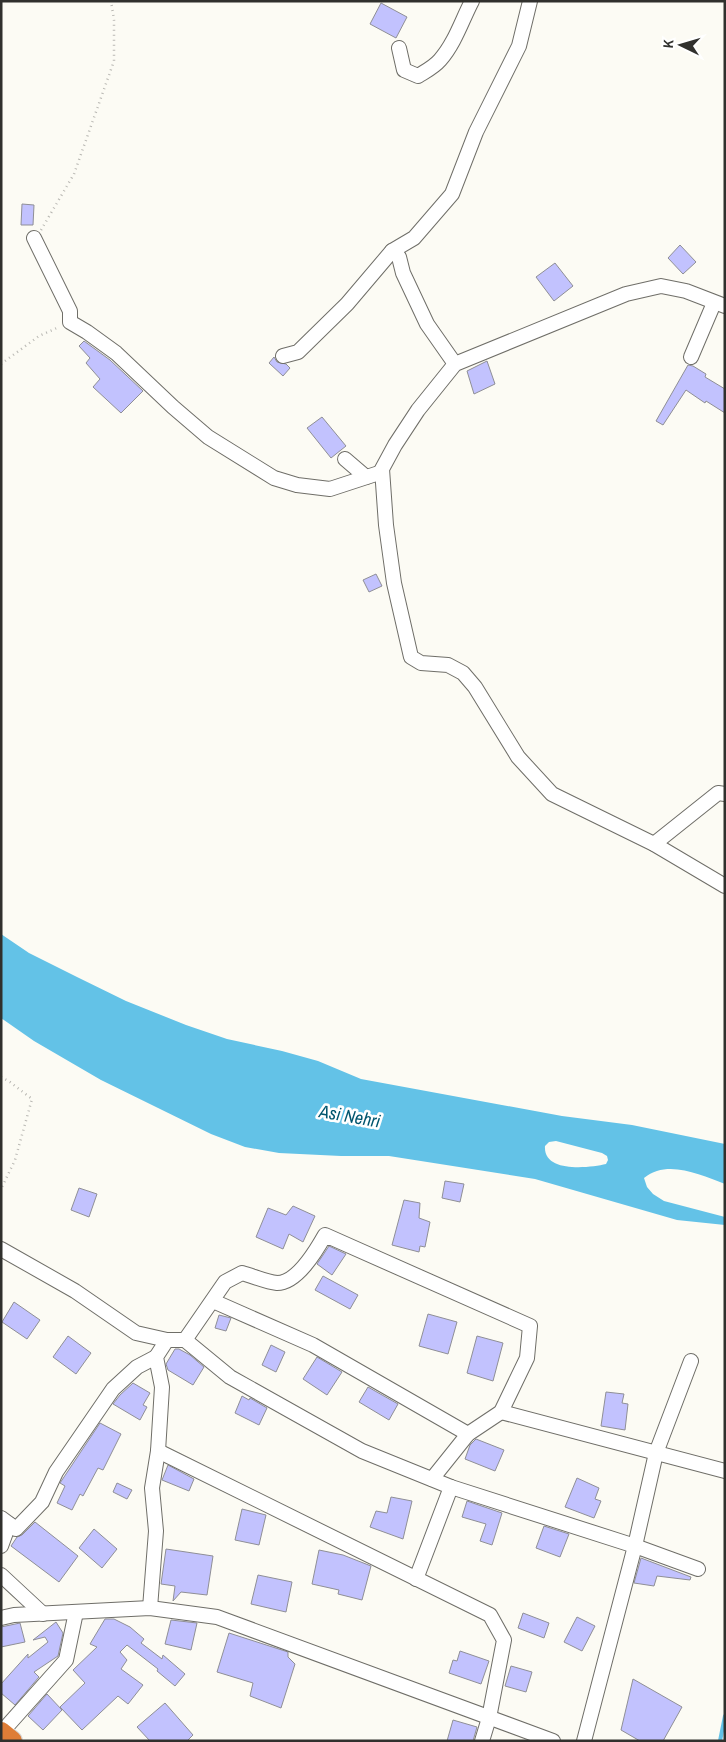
<svg xmlns="http://www.w3.org/2000/svg" width="726" height="1742" viewBox="0 0 726 1742" font-family="'Archivo Narrow',sans-serif">
  <rect width="100%" height="100%" fill="#fcfbf4"/>
  <path fill="#63c2e7" fill-rule="evenodd" d="M1,934L29,953L77,977L126,1001L186,1025L227,1039L282,1051L318,1061L361,1079L562,1116L632,1125L725,1144V1184C700,1175 668,1159 644,1178L647,1187L653,1194L664,1201L725,1217V1225L677,1220L535,1179L389,1156H341L279,1153L245,1147L211,1134L101,1080L34,1041L1,1018ZM556,1141L602,1153L607,1156L608,1160L606,1164C589,1168 543,1173 545,1146L549,1142Z"/>
  <g fill="none" stroke-linecap="round" stroke-linejoin="round">
    <polyline stroke="#63c2e7" stroke-width="4" points="720,1741 725,1716"/>
  </g>
  <g fill="#c2c2fe" stroke="#8f8f96">
    <polygon points="381,3 407,17 396,38 370,24"/>
    <polygon points="22,204 34,205 33,225 21,225"/>
    <polygon points="680,245 696,262 683,274 668,258"/>
    <polygon points="555,263 573,286 554,301 536,277"/>
    <polygon points="84,341 110,360 143,391 121,413 93,387 100,379 86,363 90,358 79,346"/>
    <polygon points="274,357 277,362 286,364 290,368 283,376 269,363"/>
    <polygon points="487,361 495,384 474,394 467,371"/>
    <polygon points="688,365 693,366 706,374 705,377 725,389 725,413 706,401 705,403 686,390 663,425 656,421"/>
    <polygon points="322,417 346,446 331,458 307,428"/>
    <polygon points="376,574 382,586 369,592 363,580"/>
    <polygon points="445,1181 464,1184 460,1202 442,1198"/>
    <polygon points="79,1188 97,1194 89,1217 71,1210"/>
    <polygon points="404,1200 420,1203 419,1218 430,1222 425,1247 420,1246 419,1252 392,1245"/>
    <polygon points="293,1206 315,1216 303,1242 289,1234 283,1249 256,1237 268,1208 286,1215"/>
    <polygon points="329,1246 346,1254 332,1275 317,1264"/>
    <polygon points="323,1276 358,1295 350,1309 315,1290"/>
    <polygon points="14,1302 40,1320 27,1339 2,1322"/>
    <polygon points="428,1314 457,1322 448,1354 419,1346"/>
    <polygon points="219,1315 231,1318 226,1331 215,1328"/>
    <polygon points="68,1336 91,1353 76,1374 53,1357"/>
    <polygon points="477,1336 503,1343 493,1381 467,1373"/>
    <polygon points="271,1345 285,1352 276,1372 262,1365"/>
    <polygon points="175,1349 179,1349 190,1355 204,1367 193,1385 168,1370 166,1364"/>
    <polygon points="317,1357 342,1372 327,1395 303,1379"/>
    <polygon points="133,1383 150,1393 143,1405 147,1407 140,1420 113,1404 120,1395"/>
    <polygon points="368,1387 398,1404 389,1420 359,1402"/>
    <polygon points="606,1392 624,1394 622,1403 628,1404 625,1430 601,1426"/>
    <polygon points="242,1396 249,1400 250,1398 267,1408 259,1425 235,1413"/>
    <polygon points="100,1423 121,1434 103,1470 98,1468 83,1496 80,1494 72,1510 57,1503 65,1486 60,1483"/>
    <polygon points="476,1439 504,1450 495,1471 465,1459 470,1445"/>
    <polygon points="168,1465 194,1479 189,1491 162,1480"/>
    <polygon points="577,1478 599,1488 595,1499 601,1501 594,1518 565,1507"/>
    <polygon points="117,1483 132,1490 127,1499 113,1492"/>
    <polygon points="391,1497 412,1501 403,1539 370,1527 376,1511 387,1513"/>
    <polygon points="467,1501 502,1513 492,1545 480,1541 486,1524 462,1517"/>
    <polygon points="242,1509 266,1515 259,1545 235,1540"/>
    <polygon points="35,1522 78,1556 59,1582 11,1546 17,1537 22,1535"/>
    <polygon points="544,1526 569,1534 560,1557 536,1548"/>
    <polygon points="94,1529 117,1549 102,1568 79,1548"/>
    <polygon points="166,1549 213,1556 207,1595 181,1592 173,1601 175,1586 161,1584"/>
    <polygon points="319,1550 343,1555 371,1566 362,1600 338,1594 339,1590 312,1584"/>
    <polygon points="641,1558 691,1577 690,1580 657,1576 654,1586 634,1583"/>
    <polygon points="258,1575 292,1582 286,1612 251,1604"/>
    <polygon points="523,1613 549,1623 544,1638 518,1628"/>
    <polygon points="577,1617 595,1626 582,1651 564,1642"/>
    <polygon points="105,1619 114,1619 130,1627 144,1639 141,1643 162,1659 163,1655 185,1674 175,1686 157,1671 158,1669 127,1645 120,1652 127,1660 121,1669 143,1685 128,1704 118,1696 82,1730 60,1707 85,1683 73,1670 97,1647 90,1644"/>
    <polygon points="171,1620 197,1623 191,1650 165,1644"/>
    <polygon points="56,1622 63,1633 58,1656 34,1672 39,1677 15,1705 1,1693 1,1684 28,1654 28,1658 48,1642 45,1637 33,1640"/>
    <polygon points="20,1623 25,1642 1,1647 1,1627"/>
    <polygon points="229,1633 288,1652 288,1657 295,1664 281,1708 250,1696 253,1683 217,1672"/>
    <polygon points="460,1651 489,1661 481,1684 449,1673 453,1660 457,1661"/>
    <polygon points="511,1666 532,1672 526,1692 505,1686"/>
    <polygon points="633,1679 682,1707 663,1741 640,1741 621,1730"/>
    <polygon points="47,1694 62,1710 43,1730 28,1716"/>
    <polygon points="165,1703 193,1735 187,1741 150,1741 137,1727"/>
    <polygon points="453,1720 477,1727 473,1741 447,1741"/>
  </g>
  <g fill="none" stroke-linecap="round" stroke-linejoin="round">
    <defs>
      <g id="minor">
        <path d="M399,48L404,70L418,76C426,71 434,67 440,60C455,43 462,20 472,1"/>
        <polyline points="34,238 70,311 70,322 87,332 116,353 173,407 208,437 274,478 297,485 330,489 382,472"/>
        <polyline points="725,306 686,291 661,286 626,294 455,364 418,410 395,445 382,469 386,525 394,583 411,657 421,663 448,665 463,673 475,687 518,757 552,794 654,844 725,886"/>
        <polyline points="283,356 298,352 347,304 392,251"/>
        <polyline points="691,357 714,303"/>
        <polyline points="455,364 427,324 403,273 399,257 392,251 414,238 452,194 476,132 519,46 530,1"/>
        <polyline points="345,459 366,477"/>
        <polyline points="654,844 718,793 725,794"/>
        <polyline points="1,1249 75,1291 136,1333 167,1340"/>
        <polyline points="213,1301 313,1345 468,1434"/>
        <polyline points="185,1340 230,1377 362,1451 451,1487 635,1546 698,1569"/>
        <polyline points="501,1412 725,1471"/>
        <polyline points="158,1451 490,1615 504,1640 489,1718 482,1741"/>
        <polyline points="1,1518 16,1529 42,1502 56,1472 113,1389 137,1367 156,1357"/>
        <polyline points="1,1546 9,1524"/>
        <polyline points="1,1575 43,1614"/>
        <polyline points="416,1579 451,1487"/>
        <path d="M150,1608L156,1531L152,1488L158,1451L162,1387L156,1357L167,1340H185L225,1282L242,1273C253,1276 266,1282 277,1283C297,1283 316,1251 325,1235L530,1326L527,1358L501,1412L468,1434L432,1479"/>
        <polyline points="1,1618 14,1615 150,1608 217,1617 553,1741"/>
        <polyline points="1,1733 66,1660 76,1612"/>
        <polyline points="584,1741 635,1546 656,1453 691,1361"/>
      </g>
      <polyline id="highway" points="1,1732 12,1741"/>
    </defs>
    <use href="#minor" stroke="#6f6e68" stroke-width="16"/>
    <use href="#highway" stroke="#d6d6d5" stroke-width="22"/>
    <g stroke="#b9b8b3" stroke-width="2.5" stroke-dasharray="1 4" stroke-linecap="butt">
      <polyline points="41,230 74,174 114,61 114,20 111,1"/>
      <polyline points="1,364 39,336 59,327"/>
      <polyline points="1,1077 10,1082 32,1099 15,1160 1,1189"/>
    </g>
    <use href="#minor" stroke="#fff" stroke-width="14"/>
    <use href="#highway" stroke="#de7d37" stroke-width="20"/>
  </g>
  <g text-anchor="middle" dominant-baseline="central" stroke-width="5" stroke-linejoin="round" paint-order="stroke">
    <g font-size="18" font-style="italic" fill="#00556e" stroke="#fff">
      <text transform="translate(350 1116) rotate(10)">Asi Nehri</text>
    </g>
  </g>
  <rect width="726" height="1742" fill="none" stroke="#30302d" stroke-width="5"/>
  <g transform="translate(681 45) rotate(275)" stroke="#ffffff" stroke-width="4" paint-order="stroke">
  <path d="M0-4L9 19L0 12L-9 19Z" fill="#30302d"/>
  <text y="-8" font-size="14" font-weight="bold" text-anchor="middle" fill="#30302d">K</text>
  </g>
</svg>
